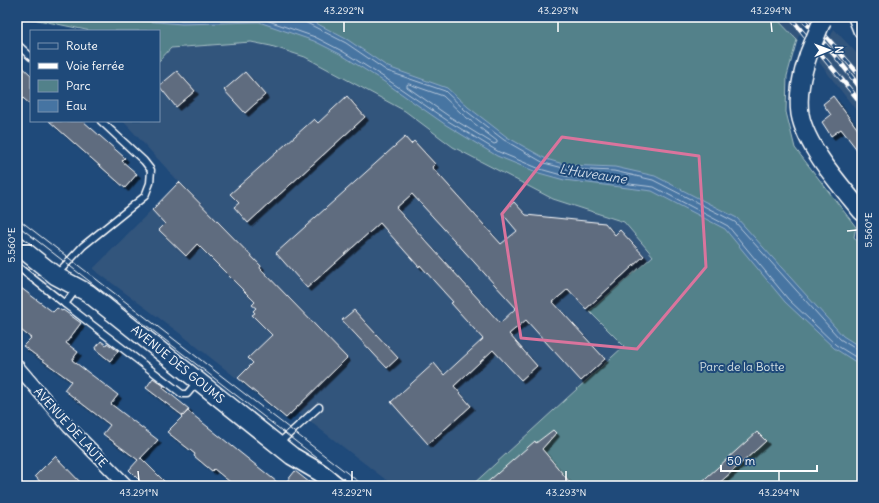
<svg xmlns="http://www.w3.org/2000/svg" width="879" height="503" viewBox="0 0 879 503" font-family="Delius,sans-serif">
  <defs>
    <filter id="shadow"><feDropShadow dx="3.5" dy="3.5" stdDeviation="0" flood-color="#0009"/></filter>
  </defs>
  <rect width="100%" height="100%" fill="#1f4a7a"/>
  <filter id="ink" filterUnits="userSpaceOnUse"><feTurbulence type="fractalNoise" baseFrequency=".025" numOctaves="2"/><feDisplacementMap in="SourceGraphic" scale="8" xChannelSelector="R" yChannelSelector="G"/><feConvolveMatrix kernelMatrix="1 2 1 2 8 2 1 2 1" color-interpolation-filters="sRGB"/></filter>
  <g filter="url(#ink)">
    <g fill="#32547c">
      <polygon points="775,17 807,17 797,40"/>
      <polygon points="834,29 862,59 862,118 819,62"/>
      <polygon points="251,42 271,46 305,57 405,111 453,147 553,199 624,222 653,256 589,311 625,346 471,486 433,486 429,483 426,486 394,486 295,410 287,418 182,335 93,269 179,182 123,121 159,121 159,61 171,48"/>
    </g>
    <polygon fill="#52818a" stroke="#a8c0c4" points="17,17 775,17 797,40 787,76 786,112 795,148 856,227 854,237 862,247 862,486 471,486 624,346 589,311 653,256 624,222 553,199 453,147 405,111 305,57 271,46 251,42 171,48 159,61 159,31 91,31 33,19 20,19"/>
    <polygon fill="#4674a2" stroke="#90acc7" points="92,17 302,17 316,23 348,40 388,67 447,88 468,107 507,137 546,159 567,165 615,167 655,176 737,218 843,336 862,348 862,366 834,348 785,302 725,229 652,191 564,180 539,173 497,156 446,125 383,81 340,54 314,41 259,22 182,24"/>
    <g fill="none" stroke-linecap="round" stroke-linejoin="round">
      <g stroke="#b5c7da" stroke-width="1">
        <polyline points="148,17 182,20 260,18 315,37 342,51 385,78 448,121 499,152 540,169 565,176 654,187 728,226 788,299 836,345 862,361"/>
        <polyline points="302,17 305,22 346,43 387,71 445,91 465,110 504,140 544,163 567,169 614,171 653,180 735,222 840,339 859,351 862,351"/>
        <polygon points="409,84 443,96 462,114 497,141 497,143 494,144 450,117 407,87 407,85"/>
      </g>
    </g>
    <g fill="#5f6c7f" stroke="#fff" fill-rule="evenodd" filter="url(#shadow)">
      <polygon points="17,62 31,75 31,105 17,93"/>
      <polygon points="177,71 195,91 176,107 159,86"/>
      <polygon points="245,72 265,95 245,113 224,90"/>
      <polygon points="347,96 365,117 248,223 234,207 239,203 230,194 314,119 318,123"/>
      <polygon points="833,96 862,135 862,156 841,129 831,136 822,122 831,115 823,104"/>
      <polygon points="49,121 83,121 125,158 122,161 137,174 125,188"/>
      <path d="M405,137L411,144L414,141L435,164L432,167L501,244L517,231L502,213L514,202L526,215L605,223L615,235L620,230L644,256L586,309L568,289L553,302L605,359L581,381L526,320L509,334L537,366L521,380L493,350L454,386L471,406L428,444L391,402L434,363L444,375L483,339L451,303L453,302L434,281L420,265L419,267L380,223L307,288L276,253ZM412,194L516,308L500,323L396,208Z"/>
      <polygon points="179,182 261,266 260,268 347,358 286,418 238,378 253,363 248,358 272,335 252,315 255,313 253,311 256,308 252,305 255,302 197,244 186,256 159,230 165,224 152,210"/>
      <polygon points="17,285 53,312 57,308 62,311 63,310 81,323 66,343 78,352 72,360 118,395 111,404 158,440 140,459 141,458 169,486 145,486 129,470 138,460 103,434 110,425 64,390 71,381 23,346 31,338 17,327"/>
      <polygon points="354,310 398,358 387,368 342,320"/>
      <polygon points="101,341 106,345 107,343 118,351 110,361 95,349"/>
      <polygon points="153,378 164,386 163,388 189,409 183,416 146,388"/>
      <polygon points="188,411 282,486 235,486 214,469 212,471 194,456 195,454 167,432"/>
      <polygon points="553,430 556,433 542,449 573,486 483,486 535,441 536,443"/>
      <polygon points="757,432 766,441 716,486 697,486"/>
      <polygon points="55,456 84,486 44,486 35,476"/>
      <polygon points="295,471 314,486 283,486"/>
    </g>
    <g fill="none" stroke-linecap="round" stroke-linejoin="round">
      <defs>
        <g id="lane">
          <polyline points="17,44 31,57"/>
          <polyline points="17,266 65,304"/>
          <polyline points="57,274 83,246 145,196 150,183 151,170 144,161 101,121"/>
          <polyline points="77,288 65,304 182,394 187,394 198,381"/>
          <polyline points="279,443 319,407"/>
        </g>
        <polyline id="street" points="17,366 69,427 127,486"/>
        <g id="secondary">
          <polyline points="857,17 862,30"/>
          <path d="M809,53C802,73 797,93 800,114C806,147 841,186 862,212"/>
          <polyline points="17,245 56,276 88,293 292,456 321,473 337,486"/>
        </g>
      </defs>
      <use href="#lane" stroke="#fff" stroke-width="9"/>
      <use href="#street" stroke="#fff" stroke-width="15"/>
      <use href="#secondary" stroke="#fff" stroke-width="20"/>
      <use href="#lane" stroke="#1f4a7a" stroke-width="6"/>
      <use href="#street" stroke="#1f4a7a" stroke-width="12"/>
      <use href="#secondary" stroke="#1f4a7a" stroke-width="17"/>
      <g stroke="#fff" stroke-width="1">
        <polyline points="17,218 364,486"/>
        <polyline points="17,225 353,486"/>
      </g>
      <defs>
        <g id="rail">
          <polyline points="790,17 862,104"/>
          <polyline points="801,17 837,58 862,90"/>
          <polyline points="809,17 862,78"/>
        </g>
      </defs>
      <use href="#rail" stroke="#fff" stroke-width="4.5"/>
      <use href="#rail" stroke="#1f4a7a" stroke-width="3" stroke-dasharray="9" stroke-linecap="butt"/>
      <defs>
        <polyline id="secondary-bridge" points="809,53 822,21"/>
      </defs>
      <use href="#secondary-bridge" stroke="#fff" stroke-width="20" stroke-linecap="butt"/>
      <use href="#secondary-bridge" stroke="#1f4a7a" stroke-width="17"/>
    </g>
  </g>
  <path fill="none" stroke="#da749d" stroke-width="3" stroke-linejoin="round" d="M562,137L699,156L706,267L637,349L521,338L502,214Z"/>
  <path fill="none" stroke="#fff" stroke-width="1.5" d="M344,22V32M558,22V32M771,22L772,32M847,231L857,230M22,245H32M138,471L139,481M352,471V481M566,471V481M779,471V481"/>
  <g text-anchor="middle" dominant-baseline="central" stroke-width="4" stroke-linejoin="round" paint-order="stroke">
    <g font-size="12" fill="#fff" stroke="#1f4a7a">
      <text transform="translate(178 364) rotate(39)">AVENUE DES GOUMS</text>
      <text transform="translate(71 427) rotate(48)">AVENUE DE LAUTE</text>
    </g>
    <g font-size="12" fill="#d4e0e2" stroke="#1f4a7a">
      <text x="742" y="366">Parc de la Botte</text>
    </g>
    <g font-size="13" font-style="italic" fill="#d1dce8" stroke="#1f4a7a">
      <text transform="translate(593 174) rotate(9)">L'Huveaune</text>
    </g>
  </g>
  <rect width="879" height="503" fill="none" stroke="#1f4a7a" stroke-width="44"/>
  <rect x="30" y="30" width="130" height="92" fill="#1f4a7a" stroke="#7992af"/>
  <rect x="38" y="43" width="20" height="6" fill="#1f4a7a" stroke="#7992af"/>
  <text x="66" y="50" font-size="12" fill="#ffffff">Route</text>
  <rect x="38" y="63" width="20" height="6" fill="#ffffff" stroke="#7992af"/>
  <text x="66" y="70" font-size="12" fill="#ffffff">Voie ferrée</text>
  <rect x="38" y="80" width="20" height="12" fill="#52818a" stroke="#7992af"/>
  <text x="66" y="90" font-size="12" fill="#ffffff">Parc</text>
  <rect x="38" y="100" width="20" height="12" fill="#4674a2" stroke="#7992af"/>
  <text x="66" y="110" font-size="12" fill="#ffffff">Eau</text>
  <g transform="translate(829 50) rotate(89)" stroke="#1f4a7a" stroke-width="3" paint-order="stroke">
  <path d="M0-3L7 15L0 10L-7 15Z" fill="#ffffff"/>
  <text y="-6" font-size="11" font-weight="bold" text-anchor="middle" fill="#ffffff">N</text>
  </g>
  <path d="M721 465v6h96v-6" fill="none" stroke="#ffffff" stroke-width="2"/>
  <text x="727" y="465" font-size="12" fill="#ffffff" stroke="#1f4a7a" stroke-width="3" paint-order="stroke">50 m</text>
  <rect x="22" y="22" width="835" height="459" fill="none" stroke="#fff" stroke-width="1.5"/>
  <g font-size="10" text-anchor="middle" fill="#fff">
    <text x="344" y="14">43.292°N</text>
    <text x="558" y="14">43.293°N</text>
    <text x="771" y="14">43.294°N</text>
    <text transform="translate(868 230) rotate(-90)" y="4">5.560°E</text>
    <text transform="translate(11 245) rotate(-90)" y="4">5.560°E</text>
    <text x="139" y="496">43.291°N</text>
    <text x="352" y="496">43.292°N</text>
    <text x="566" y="496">43.293°N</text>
    <text x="779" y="496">43.294°N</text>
  </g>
</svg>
